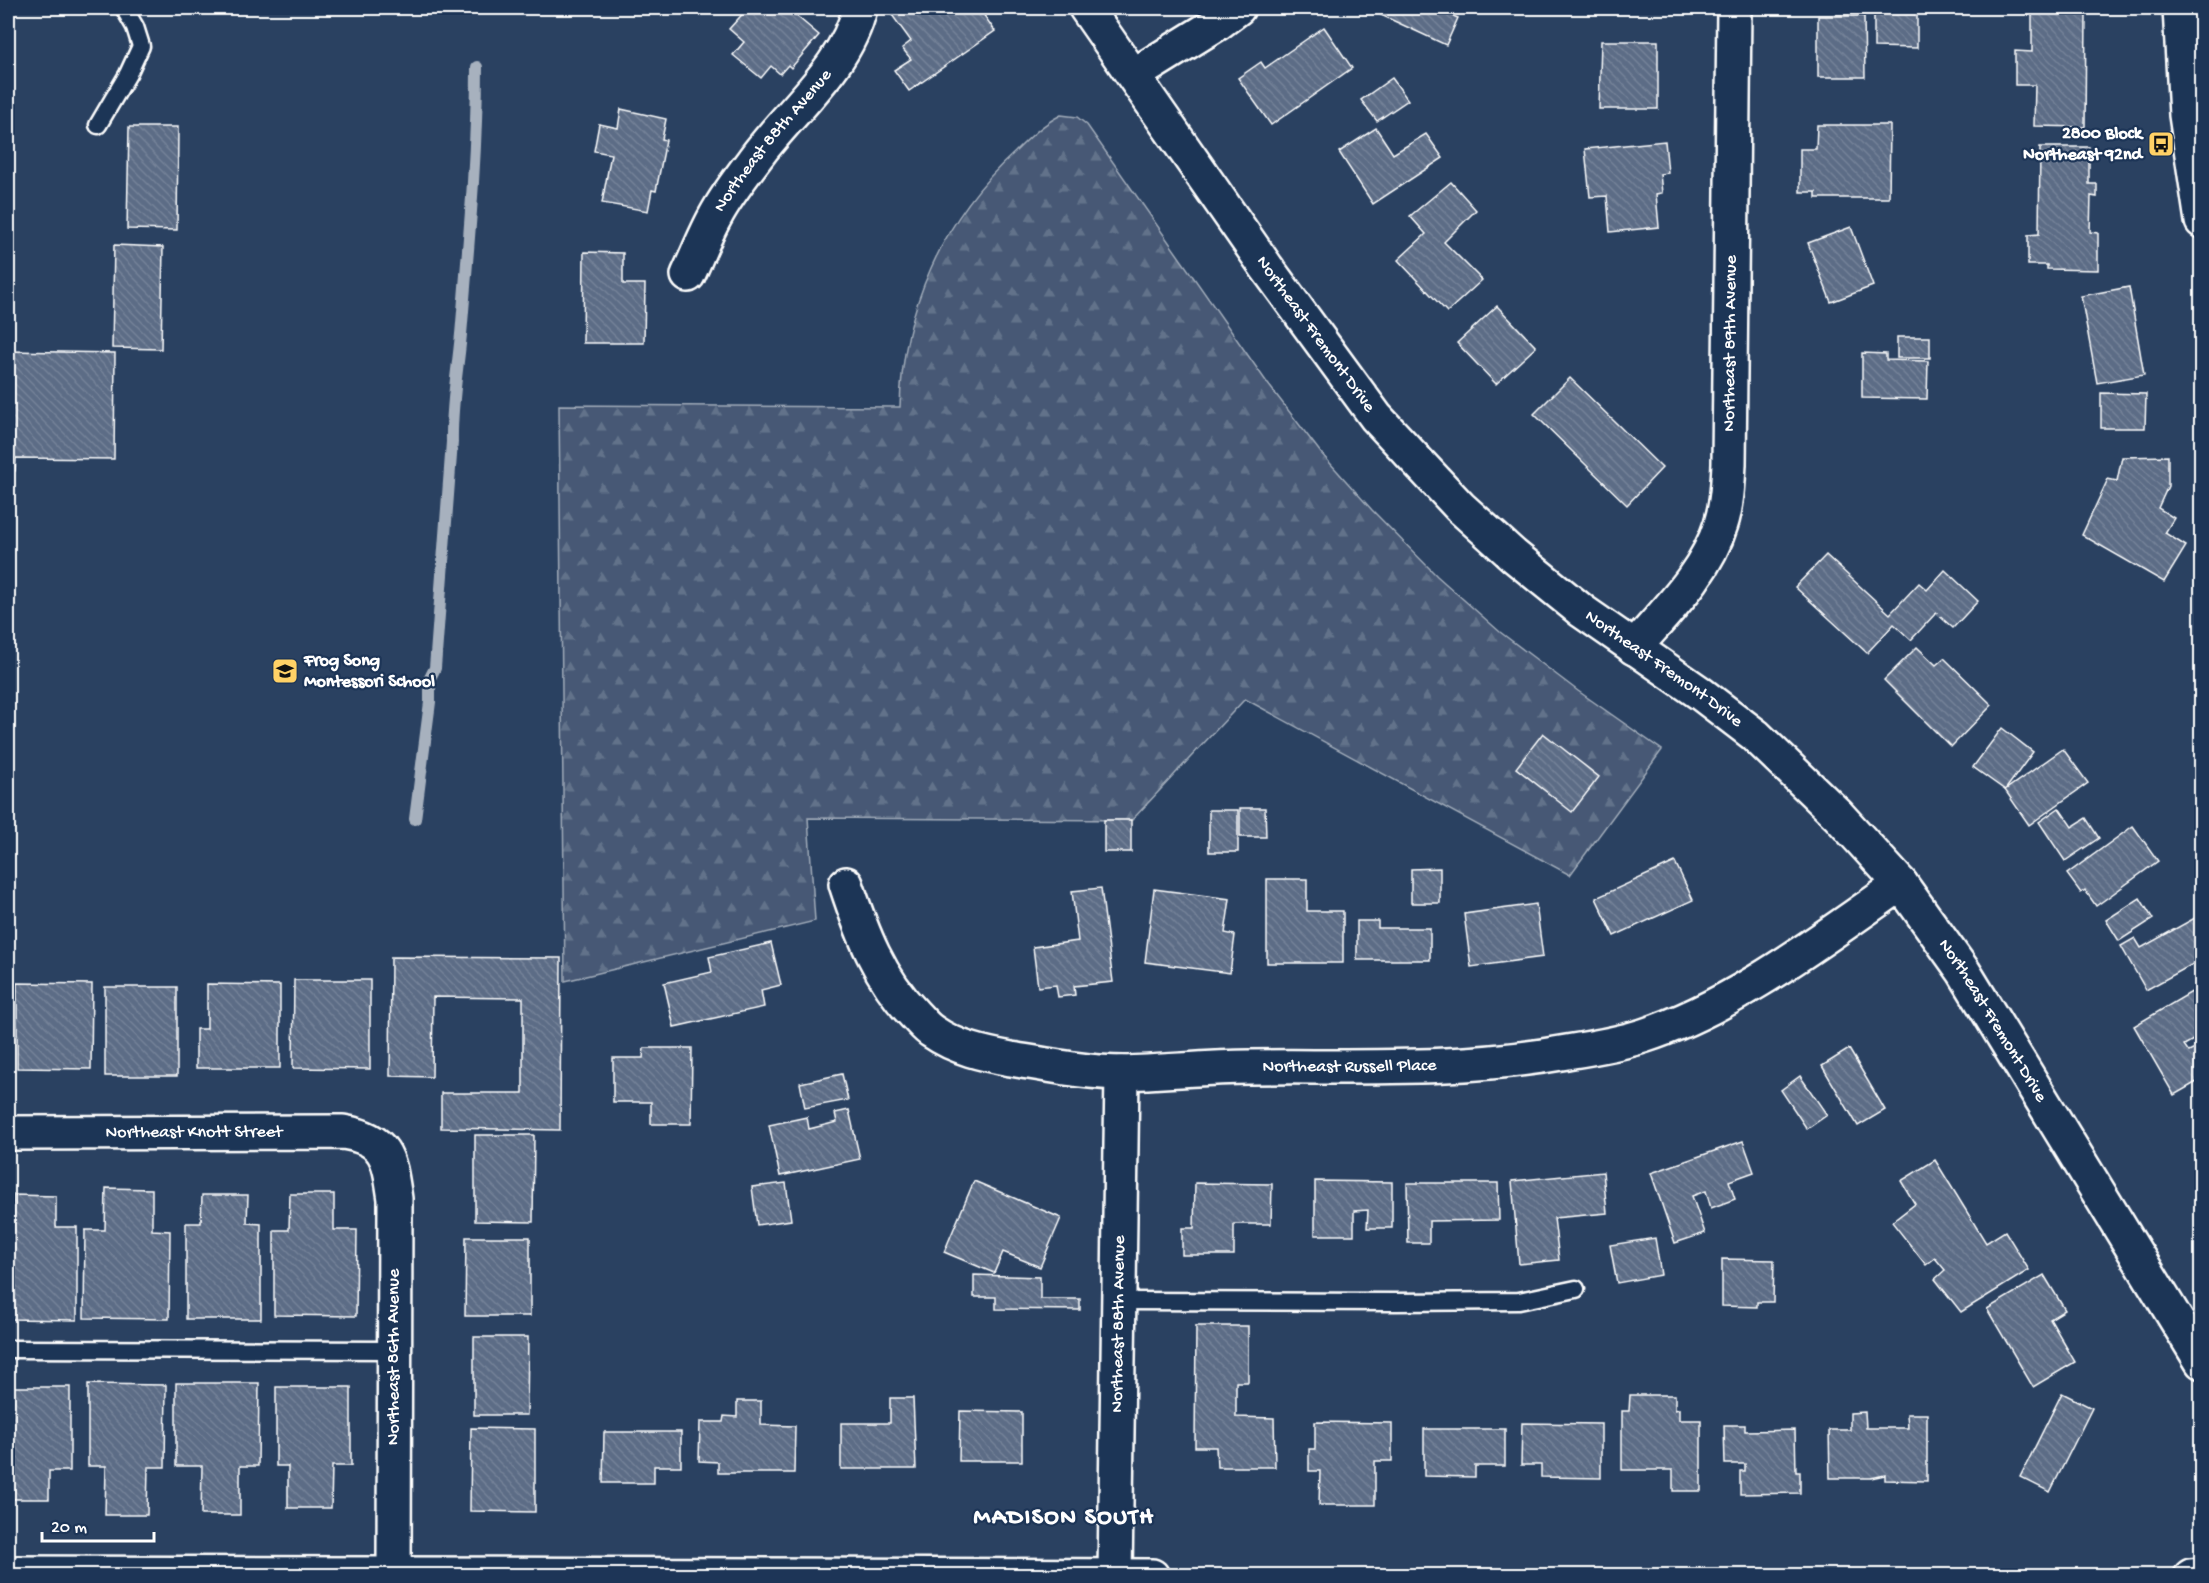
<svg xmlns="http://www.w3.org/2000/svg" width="2209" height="1583" viewBox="0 0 2209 1583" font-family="'Gochi Hand',sans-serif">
  <defs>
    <pattern id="forest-firs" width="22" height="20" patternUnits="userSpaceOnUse" patternTransform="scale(1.5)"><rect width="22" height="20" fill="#465975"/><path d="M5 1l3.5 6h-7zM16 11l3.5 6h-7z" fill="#62728a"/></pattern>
    <pattern id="building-back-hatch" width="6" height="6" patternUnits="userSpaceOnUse" patternTransform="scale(1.5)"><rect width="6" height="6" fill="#5b6c86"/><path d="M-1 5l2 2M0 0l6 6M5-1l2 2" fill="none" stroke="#748298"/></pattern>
  </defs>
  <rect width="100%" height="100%" fill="#2a4161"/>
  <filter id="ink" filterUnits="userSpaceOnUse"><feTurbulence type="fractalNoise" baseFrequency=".0167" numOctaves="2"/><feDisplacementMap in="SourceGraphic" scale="12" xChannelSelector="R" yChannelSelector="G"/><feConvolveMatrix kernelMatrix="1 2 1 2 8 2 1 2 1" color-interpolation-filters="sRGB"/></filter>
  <g filter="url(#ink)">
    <path fill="url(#forest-firs)" stroke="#a2acba" stroke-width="1.5" d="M1061,115L1077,117L1087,125L1268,384L1321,453L1372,510L1437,576L1500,632L1578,691L1662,750L1570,875L1245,699L1132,820L808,818L815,921L565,981L559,405L900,407C902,310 943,217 1015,152C1029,138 1043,124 1061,115Z"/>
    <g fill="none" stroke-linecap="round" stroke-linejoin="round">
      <path stroke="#a7b1be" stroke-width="12" d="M415,819L430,702V678L435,668L452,442C451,402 459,363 462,323C469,238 477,153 477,67"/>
    </g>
    <g fill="url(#building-back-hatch)" stroke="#fff" stroke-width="1.5">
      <polygon points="748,8 787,8 819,35 791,68 788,65 780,74 771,66 761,78 733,55 744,42 729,29"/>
      <polygon points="887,8 979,8 995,31 909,91 894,70 911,59 902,48 911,41"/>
      <polygon points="1366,8 1434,8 1458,18 1446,45"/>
      <polygon points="1874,8 1917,8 1917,48 1874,47"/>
      <polygon points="2032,13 2086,13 2085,127 2034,126 2035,85 2015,85 2015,51 2032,52"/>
      <polygon points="1818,16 1864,16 1865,77 1818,77"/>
      <polygon points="1324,27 1352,68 1271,125 1238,78 1261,62 1265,68"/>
      <polygon points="1601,41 1658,41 1658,109 1599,109"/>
      <polygon points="1392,78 1408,100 1377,121 1361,100"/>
      <polygon points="621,109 666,119 662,139 666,140 656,191 652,190 648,211 602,203 611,154 594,151 599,124 618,128"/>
      <polygon points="1817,125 1890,125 1889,198 1816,198 1816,192 1800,192 1800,149 1816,149"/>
      <polygon points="129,127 178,127 177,230 127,229"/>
      <polygon points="1376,128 1393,154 1426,134 1443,158 1373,204 1339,152"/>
      <polygon points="1665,141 1668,173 1660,174 1662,193 1656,194 1659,227 1610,232 1607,196 1590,197 1585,149"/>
      <polygon points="2040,147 2089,147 2089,184 2097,184 2097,197 2091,196 2090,232 2098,233 2098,270 2047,269 2047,265 2028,265 2028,235 2039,234"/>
      <polygon points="1451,182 1476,210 1444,242 1482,280 1447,312 1398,260 1426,234 1410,216"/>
      <polygon points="1851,227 1873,286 1831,302 1808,243"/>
      <polygon points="114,245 163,247 161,349 112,348"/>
      <polygon points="584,252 623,253 623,284 645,284 644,343 583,343"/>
      <polygon points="2129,287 2144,375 2097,383 2081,296"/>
      <polygon points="1497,306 1536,347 1496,384 1457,343"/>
      <rect x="1897" y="337" width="33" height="21"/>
      <polygon points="8,351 115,353 114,459 16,458 15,471 8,471"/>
      <polygon points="1862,353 1886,354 1886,360 1928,361 1927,399 1862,398"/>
      <polygon points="1570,378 1662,468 1627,505 1534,414"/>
      <polygon points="2101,393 2146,394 2145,428 2101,428"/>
      <polygon points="2168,456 2168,486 2158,508 2174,518 2165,533 2186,546 2164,582 2082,535 2108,479 2117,481 2122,457"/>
      <polygon points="1826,555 1890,614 1919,583 1927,590 1945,570 1978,601 1953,628 1936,613 1911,640 1894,624 1867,653 1795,587"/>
      <polygon points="1917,647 1936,665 1944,658 1992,705 1951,747 1884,680"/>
      <polygon points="2002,728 2033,752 2005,790 1973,767"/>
      <polygon points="1543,733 1599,777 1572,812 1516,768"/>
      <polygon points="2063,749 2088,783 2029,825 2005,790"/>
      <polygon points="1240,808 1265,808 1266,837 1240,837"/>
      <polygon points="2059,808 2072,827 2086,818 2099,838 2065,861 2039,822"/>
      <rect x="1209" y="810" width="29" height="42"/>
      <rect x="1104" y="820" width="27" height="32"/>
      <polygon points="2133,826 2158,861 2096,906 2085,890 2081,893 2067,874"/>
      <polygon points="1675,862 1693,900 1614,936 1596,898"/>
      <polygon points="1440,868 1440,903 1411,903 1411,869"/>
      <polygon points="1267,879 1307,879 1307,911 1343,911 1343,963 1267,963"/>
      <polygon points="1101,888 1113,982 1074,986 1075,995 1058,997 1056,985 1038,987 1033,947 1078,941 1072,891"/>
      <polygon points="1154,889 1230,899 1225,933 1235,935 1230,973 1145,962"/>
      <polygon points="2140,898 2153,919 2119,941 2106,920"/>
      <polygon points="1536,904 1543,957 1471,967 1464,914"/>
      <polygon points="2202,914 2202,959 2146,990 2121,946 2135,938 2141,948"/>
      <polygon points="1357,921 1378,921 1378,928 1430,928 1430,960 1357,960"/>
      <polygon points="771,943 781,985 761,990 764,1007 674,1027 664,983 712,972 709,957"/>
      <polygon points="391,957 561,958 560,1130 441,1128 441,1093 523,1093 523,998 433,997 432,1077 390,1076"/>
      <polygon points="294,980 370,980 370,1069 293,1068"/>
      <polygon points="17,983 92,984 91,1069 17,1068"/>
      <polygon points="207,984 280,985 280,1068 196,1068 196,1029 207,1029"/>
      <rect x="105" y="987" width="72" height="89"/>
      <polygon points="2200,987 2202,1035 2184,1045 2189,1052 2202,1045 2202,1079 2174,1095 2134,1026"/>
      <polygon points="644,1048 692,1048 691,1124 651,1124 651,1102 613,1102 613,1058 643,1058"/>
      <polygon points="1849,1049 1885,1110 1858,1126 1822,1066"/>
      <polygon points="842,1074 848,1100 805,1108 800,1083"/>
      <polygon points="1800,1076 1827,1115 1807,1129 1781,1090"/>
      <polygon points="849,1110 860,1159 780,1176 769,1125 807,1117 809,1129 837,1122 835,1113"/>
      <polygon points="475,1135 534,1135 533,1222 475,1221"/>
      <polygon points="1743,1141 1754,1172 1729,1181 1735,1199 1711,1208 1706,1191 1692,1196 1705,1233 1675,1243 1651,1173"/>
      <polygon points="1935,1160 1986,1243 2005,1231 2029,1270 1961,1312 1935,1279 1945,1270 1935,1258 1926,1265 1892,1222 1915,1204 1901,1181"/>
      <polygon points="1603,1172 1607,1213 1554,1218 1559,1260 1519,1264 1512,1181"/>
      <polygon points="974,1181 1061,1218 1040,1267 1003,1252 994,1273 944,1252"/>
      <polygon points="1315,1181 1392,1182 1392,1228 1367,1228 1368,1210 1354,1211 1354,1235 1315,1235"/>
      <polygon points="786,1183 791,1220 757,1225 752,1187"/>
      <polygon points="1195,1183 1272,1184 1271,1224 1234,1224 1234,1255 1182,1255 1182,1228 1194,1228"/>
      <polygon points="1407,1183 1498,1183 1499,1220 1429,1221 1429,1243 1408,1243"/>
      <polygon points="106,1188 152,1189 152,1230 170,1231 169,1319 84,1318 85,1230 105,1230"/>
      <polygon points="290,1194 334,1194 334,1230 357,1230 356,1316 274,1315 274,1230 289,1230"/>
      <polygon points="13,1195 56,1196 56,1227 77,1227 77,1320 8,1319 8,1226 13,1226"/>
      <polygon points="202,1195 248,1195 247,1223 261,1224 261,1319 186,1319 186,1223 201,1223"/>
      <polygon points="466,1237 530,1237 530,1316 465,1316"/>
      <polygon points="1655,1238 1661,1275 1617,1283 1610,1245"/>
      <polygon points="1722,1259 1774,1260 1773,1302 1757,1302 1757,1307 1722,1306"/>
      <polygon points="974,1275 1040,1277 1040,1299 1080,1299 1080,1310 996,1309 996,1297 974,1297"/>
      <polygon points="2044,1275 2065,1310 2050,1319 2075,1362 2033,1387 1987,1309"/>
      <polygon points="1196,1326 1248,1326 1248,1382 1236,1382 1236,1417 1274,1418 1275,1467 1217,1467 1216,1447 1195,1447"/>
      <polygon points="474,1337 528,1337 527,1415 474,1415"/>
      <polygon points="176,1383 259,1383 258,1466 240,1466 240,1515 201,1515 202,1466 176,1466"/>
      <polygon points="88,1384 166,1385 165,1467 148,1467 147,1515 105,1515 106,1466 88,1466"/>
      <polygon points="8,1387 70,1387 70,1471 49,1471 49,1499 10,1499 10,1471 8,1471"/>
      <polygon points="276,1387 351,1387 351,1466 332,1466 331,1508 288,1508 288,1466 276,1466"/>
      <polygon points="2062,1393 2092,1408 2050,1492 2020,1477"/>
      <polygon points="1630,1395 1675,1395 1675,1410 1679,1409 1679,1420 1701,1420 1701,1491 1673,1491 1673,1470 1622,1470 1622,1411 1629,1411"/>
      <polygon points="890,1398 913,1398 916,1469 841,1469 841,1423 890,1423"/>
      <polygon points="737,1401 761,1401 761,1425 795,1426 794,1473 718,1473 718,1462 699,1461 700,1422 723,1422 724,1416 737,1417"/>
      <polygon points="960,1411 1022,1412 1022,1461 959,1461"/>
      <polygon points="1865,1412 1866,1428 1908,1428 1907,1414 1927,1414 1927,1481 1885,1480 1885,1475 1871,1478 1830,1478 1829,1430 1850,1430 1850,1413"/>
      <polygon points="1315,1422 1392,1423 1392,1461 1375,1461 1375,1505 1319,1505 1320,1471 1309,1471 1309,1449 1315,1449"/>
      <polygon points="1522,1423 1601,1424 1601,1478 1541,1477 1541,1465 1521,1465"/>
      <polygon points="1724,1425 1745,1425 1745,1431 1795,1430 1796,1472 1800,1472 1800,1493 1740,1494 1740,1471 1745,1471 1745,1464 1725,1464"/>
      <polygon points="471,1428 535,1429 535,1512 470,1511"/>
      <polygon points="1424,1429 1505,1429 1505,1466 1475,1466 1475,1477 1424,1476"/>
      <polygon points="604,1432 681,1432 681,1466 654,1466 654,1483 603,1483"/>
    </g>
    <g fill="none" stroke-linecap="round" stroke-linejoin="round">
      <defs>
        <g id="service">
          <polyline points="98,125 128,74 141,46 135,27 124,8"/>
          <polyline points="1119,1301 1395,1302 1519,1301 1576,1289"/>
          <polyline points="8,1349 394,1350"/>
        </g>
        <g id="minor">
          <path id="s1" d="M1086,8L1267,268L1376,417L1460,507L1513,555L1582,611L1700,693L1755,735L1838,815L1901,884L1964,972L2202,1362"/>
          <polyline points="1134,75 1218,23 1238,8"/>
          <path id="s2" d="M688,275C697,256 705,235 715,217C727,194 744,173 759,153C794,107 847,65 860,8"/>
          <path id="s3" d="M1634,648C1667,610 1706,573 1721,524C1727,505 1728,484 1729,464L1734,8"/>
          <path id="s4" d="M846,884C862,933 879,978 915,1015C921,1021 926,1028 933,1032C956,1048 984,1054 1011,1059C1048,1065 1087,1073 1124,1073C1166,1072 1208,1067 1250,1067C1356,1066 1462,1071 1567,1052C1592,1048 1618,1044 1643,1036C1733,1007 1823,938 1901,884"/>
          <path id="s5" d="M8,1133L343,1132C388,1139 389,1159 395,1199L394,1574"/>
          <polyline points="8,1573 1152,1576"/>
          <path id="s6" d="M1115,1576L1122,1073"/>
          <polyline points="2191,1576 2202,1575"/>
        </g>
        <polyline id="tertiary" points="2180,8 2186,115 2202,221"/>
      </defs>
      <use href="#service" stroke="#fff" stroke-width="21"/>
      <use href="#minor" stroke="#fff" stroke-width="38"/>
      <use href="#tertiary" stroke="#fff" stroke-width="38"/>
      <use href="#service" stroke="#1d3557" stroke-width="16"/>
      <use href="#minor" stroke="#1d3557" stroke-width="33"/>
      <use href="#tertiary" stroke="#1d3557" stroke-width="33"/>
    </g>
  </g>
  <defs>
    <symbol id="bus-square" viewBox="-11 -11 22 22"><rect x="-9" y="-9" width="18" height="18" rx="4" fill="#ffd166" stroke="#1d3557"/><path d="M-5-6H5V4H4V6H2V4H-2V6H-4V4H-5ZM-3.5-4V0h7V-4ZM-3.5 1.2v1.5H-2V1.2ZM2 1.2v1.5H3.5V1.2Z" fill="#111"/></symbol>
    <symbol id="school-square" viewBox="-11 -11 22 22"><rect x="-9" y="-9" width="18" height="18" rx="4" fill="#ffd166" stroke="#1d3557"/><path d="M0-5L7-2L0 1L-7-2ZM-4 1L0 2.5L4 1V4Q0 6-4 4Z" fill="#111"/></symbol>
  </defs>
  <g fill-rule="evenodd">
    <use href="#bus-square" x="2146" y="129" width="30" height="30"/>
    <use href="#school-square" x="270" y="656" width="30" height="30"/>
  </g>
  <g text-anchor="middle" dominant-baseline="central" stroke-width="4.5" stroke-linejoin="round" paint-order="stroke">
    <g font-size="18" font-weight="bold" fill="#fff" stroke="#1d3557" text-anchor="end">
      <text x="2142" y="134">2800 Block<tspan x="2142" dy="21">Northeast 92nd</tspan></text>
      <text x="304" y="661" text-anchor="start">Frog Song<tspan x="304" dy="21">Montessori School</tspan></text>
    </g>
    <g font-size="18" fill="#fff" stroke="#1d3557">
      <text stroke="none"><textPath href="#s2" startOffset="160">Northeast 88th Avenue</textPath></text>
      <text stroke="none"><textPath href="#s1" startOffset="399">Northeast Fremont Drive</textPath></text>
      <text stroke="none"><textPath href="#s3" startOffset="334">Northeast 89th Avenue</textPath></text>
      <text stroke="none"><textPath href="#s1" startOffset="885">Northeast Fremont Drive</textPath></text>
      <text stroke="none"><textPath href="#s1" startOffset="1371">Northeast Fremont Drive</textPath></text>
      <text stroke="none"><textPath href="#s4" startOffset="597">Northeast Russell Place</textPath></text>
      <text stroke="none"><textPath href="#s5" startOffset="186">Northeast Knott Street</textPath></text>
      <text stroke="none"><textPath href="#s6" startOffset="252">Northeast 88th Avenue</textPath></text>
      <text transform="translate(394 1357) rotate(-90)">Northeast 86th Avenue</text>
    </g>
    <g font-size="24" font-weight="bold" letter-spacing="1.5" fill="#fff" stroke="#1d3557">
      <text x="1064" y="1518">MADISON SOUTH</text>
    </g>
  </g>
  <rect width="2209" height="1583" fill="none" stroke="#1d3557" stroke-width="30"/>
  <rect x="15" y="15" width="2179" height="1553" fill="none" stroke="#fff" stroke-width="2" filter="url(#ink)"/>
  <path d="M42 1532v9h112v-9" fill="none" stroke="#ffffff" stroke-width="3"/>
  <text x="51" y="1532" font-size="18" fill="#ffffff" stroke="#1d3557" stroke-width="4.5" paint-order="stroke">20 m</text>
</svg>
